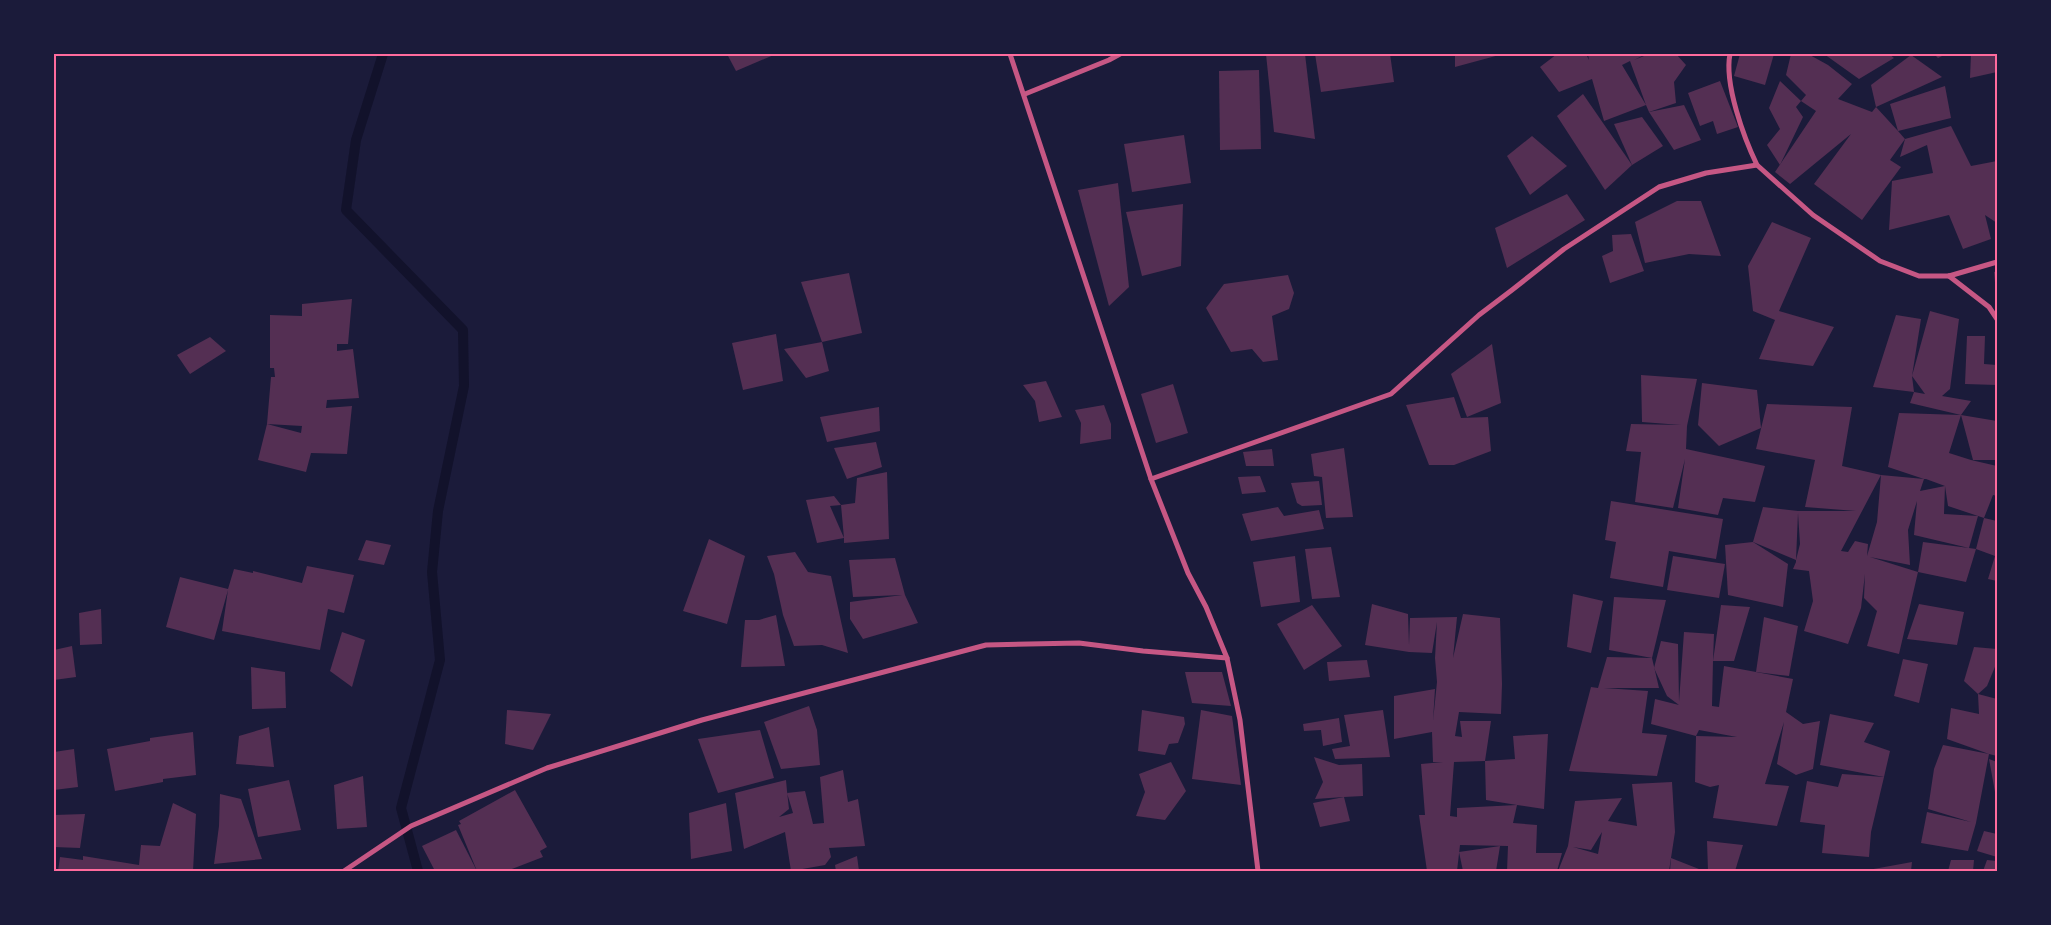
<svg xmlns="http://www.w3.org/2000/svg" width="2051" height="925" viewBox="0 0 2051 925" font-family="Barlow,sans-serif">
  <rect width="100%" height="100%" fill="#1b1b3a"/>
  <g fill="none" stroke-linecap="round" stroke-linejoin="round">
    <polyline stroke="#12122b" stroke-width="10" points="383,54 356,140 346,210 463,330 464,386 438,511 432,572 440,660 401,808 418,871"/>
  </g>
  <g fill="#542f53" fill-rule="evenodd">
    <polygon points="727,54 776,54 736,71"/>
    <polygon points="1266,54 1305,54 1315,139 1274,132"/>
    <polygon points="1315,54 1390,54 1394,82 1321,92"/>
    <polygon points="1455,54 1503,54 1455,67"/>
    <path d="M1557,54H1586L1589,60L1588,54H1646L1634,60L1649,54H1676L1686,65L1674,82L1676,103L1649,112L1646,105L1604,121L1592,79L1559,92L1540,67ZM1630,61L1646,105L1622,65Z"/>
    <polygon points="1740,54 1774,54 1765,85 1734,76"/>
    <polygon points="1791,54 1808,54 1828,65 1852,84 1838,99 1872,112 1876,107 1898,131 1890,104 1945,86 1951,118 1898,131 1905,139 1890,160 1901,167 1862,220 1814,184 1851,134 1790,184 1775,172 1816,111 1801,101 1806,95 1786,75"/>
    <polygon points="1824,54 1889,54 1894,58 1859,79"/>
    <polygon points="1934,54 1946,54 1938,58"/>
    <polygon points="1971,54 1997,54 1997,72 1970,78"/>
    <polygon points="1911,55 1942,77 1876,107 1871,85"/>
    <polygon points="1259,70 1261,149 1220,150 1219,71"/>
    <polygon points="1720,81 1738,127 1717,134 1713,121 1700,126 1688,93"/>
    <polygon points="1780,81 1801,101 1796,107 1803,117 1780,165 1767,145 1780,129 1769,108"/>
    <polygon points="1583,94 1632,165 1605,190 1557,116"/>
    <polygon points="1684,105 1701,140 1674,150 1649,112"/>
    <polygon points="1642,117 1663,146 1632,165 1614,124"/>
    <polygon points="1951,126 1971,166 1997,161 1997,223 1985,215 1991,239 1963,249 1949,215 1889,230 1892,181 1933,173 1927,145 1900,157 1905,139"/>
    <polygon points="1184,135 1191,183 1132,192 1124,144"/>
    <polygon points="1532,136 1567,166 1530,195 1507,156"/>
    <polygon points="1118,183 1129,287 1109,306 1078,190"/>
    <polygon points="1567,194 1585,220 1507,268 1495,228"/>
    <polygon points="1677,201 1701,201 1721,256 1689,254 1645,263 1635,222"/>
    <polygon points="1183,204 1181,266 1142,276 1126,212"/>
    <polygon points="1772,222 1811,238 1779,311 1834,327 1813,366 1759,359 1775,320 1753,311 1748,266"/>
    <polygon points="1631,234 1644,271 1610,283 1602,256 1613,251 1612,235"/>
    <polygon points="1997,271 1997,293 1996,293 1994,272"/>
    <polygon points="849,273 862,333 822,342 801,282"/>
    <polygon points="1288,275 1294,293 1289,309 1272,316 1278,360 1263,362 1252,349 1231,352 1206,308 1224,284"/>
    <path d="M352,299L348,344H337V351L353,349L359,398L327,400L326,408L352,406L347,454L311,453L306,472L258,460L267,424L271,377H275L274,368H270V315L302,316V304ZM267,424L302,426L301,433Z"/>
    <path d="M1930,311L1959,319L1950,389L1942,396L1971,401L1961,415L1997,421V460H1973L1961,415L1949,453L1971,460L1997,466V496L1993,495L1984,518L1978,516L1969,548L1976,549L1984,518L1997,521V581L1988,579L1995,556L1976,549L1966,582L1918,572L1923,542L1969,548L1914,535L1917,501L1908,530L1910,565L1870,557L1918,572L1899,654L1867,646L1877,611L1864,598L1865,574L1861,608L1848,644L1804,631L1813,601L1809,571L1793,569L1796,562V560L1800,544L1798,513L1796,560L1753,542L1763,507L1798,511H1856L1805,507L1815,460L1756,449L1767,404L1852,407L1842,466L1881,475L1841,551L1848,552L1855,541L1868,544L1867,556L1877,522L1881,475L1924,479L1888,467L1899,413L1961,415L1910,403L1914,392L1925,394L1912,376L1914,392L1873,387L1896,315L1921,319L1912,376ZM1924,479H1926L1945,486L1920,491ZM1945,486L1948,506L1978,516L1944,514Z"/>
    <polygon points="776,334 783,381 743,390 732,343"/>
    <polygon points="1967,336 1985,336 1984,364 1997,365 1997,385 1965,384"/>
    <polygon points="210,337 226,351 190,374 177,355"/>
    <polygon points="822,342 829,371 806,378 784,349"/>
    <polygon points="1492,344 1501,403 1467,417 1451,374"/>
    <polygon points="1641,375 1697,379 1687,426 1686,449 1765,466 1755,502 1723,498 1718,515 1678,508 1685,459 1673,508 1635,502 1641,452 1626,451 1631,424 1681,425 1642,422"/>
    <polygon points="1046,381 1062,417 1039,422 1035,401 1023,385"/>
    <polygon points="1702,383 1757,390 1761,428 1719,446 1698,425"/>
    <polygon points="1173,384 1188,433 1156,443 1141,394"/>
    <polygon points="1454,397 1461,418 1488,417 1491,451 1454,465 1429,465 1406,405"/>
    <polygon points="1104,405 1111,424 1111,439 1080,444 1081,423 1075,410"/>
    <polygon points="879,407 880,431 827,442 820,417"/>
    <polygon points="876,442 882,467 847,479 834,448"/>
    <polygon points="1344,448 1353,517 1326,518 1322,477 1314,476 1311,454"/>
    <polygon points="1272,449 1274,466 1246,466 1243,452"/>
    <polygon points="887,472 889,539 844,543 844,538 817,543 806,500 834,496 841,505 830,506 844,538 841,505 855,503 857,478"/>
    <polygon points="1260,476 1266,492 1242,494 1238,477"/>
    <polygon points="1319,481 1322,505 1302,506 1297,503 1291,483"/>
    <polygon points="1611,501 1723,519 1716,559 1669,551 1663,587 1610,578 1616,542 1605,540"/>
    <polygon points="1278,507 1284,516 1319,510 1324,529 1251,541 1242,514"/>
    <polygon points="709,539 745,556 727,624 683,611"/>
    <polygon points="366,540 391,545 384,565 358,560"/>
    <polygon points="1753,542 1788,564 1783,607 1728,595 1725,545"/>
    <polygon points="1331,547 1340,597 1312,599 1305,549"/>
    <polygon points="795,552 808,572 831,576 848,653 822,645 794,646 783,615 774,574 767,556"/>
    <polygon points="1295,556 1300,602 1261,607 1253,562"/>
    <polygon points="1673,556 1725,564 1719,598 1667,590"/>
    <polygon points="895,558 905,595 918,623 863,639 850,619 850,602 902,595 853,597 849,560"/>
    <polygon points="307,566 354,575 344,613 328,609 320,650 222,631 228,590 214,640 166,627 180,577 228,589 234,569 253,573 253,571 302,583"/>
    <polygon points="1573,594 1603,601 1591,653 1567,647"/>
    <polygon points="1614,597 1666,600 1652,658 1609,650"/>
    <polygon points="1372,604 1408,614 1409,645 1410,618 1457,617 1453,658 1463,614 1500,618 1502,684 1501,714 1459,712 1455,736 1462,737 1460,721 1491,721 1485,761 1454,762 1450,816 1457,817 1457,808 1517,805 1486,800 1485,761 1515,759 1513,736 1548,734 1544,809 1517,805 1513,823 1537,825 1536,853 1562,853 1557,871 1507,871 1508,846 1460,845 1457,871 1427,871 1419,815 1425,815 1421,764 1443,762 1433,762 1432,732 1394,739 1394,696 1435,689 1433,721 1437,682 1435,658 1437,622 1432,653 1409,652 1365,645"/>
    <polygon points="1919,604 1964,612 1957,645 1907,639"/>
    <polygon points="1312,605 1342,646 1304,670 1277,624"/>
    <polygon points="1721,605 1750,607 1734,661 1713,661 1712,706 1719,707 1724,666 1793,679 1786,712 1803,724 1820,721 1813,769 1796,775 1777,764 1784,722 1765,784 1789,786 1777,826 1713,818 1719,785 1710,787 1695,782 1696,736 1737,737 1699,730 1696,736 1651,724 1655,699 1679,705 1667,696 1654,668 1661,641 1678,644 1679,702 1684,632 1714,634 1713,661"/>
    <polygon points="101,609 102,644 80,645 79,613"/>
    <polygon points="776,615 785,666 741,667 745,620 759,620"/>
    <polygon points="1764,617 1798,626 1789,676 1756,672"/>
    <polygon points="342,632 365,640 352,687 330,671"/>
    <polygon points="72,646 76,677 54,680 54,650"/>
    <polygon points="1974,647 1997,649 1997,662 1987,686 1978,694 1964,681"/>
    <polygon points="1607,657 1652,658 1659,688 1604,688 1648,691 1642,733 1667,735 1657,776 1569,771 1591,687 1598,688"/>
    <polygon points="1903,659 1928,664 1919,703 1894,696"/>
    <polygon points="1367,660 1370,677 1329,681 1327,662"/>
    <polygon points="251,667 285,672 286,708 252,709"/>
    <polygon points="1185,672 1222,672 1231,706 1192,703"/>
    <polygon points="1978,694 1997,699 1997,756 1989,754 1976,823 1968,851 1921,843 1927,812 1971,822 1928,809 1934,769 1943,745 1989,754 1947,739 1951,708 1979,714"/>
    <polygon points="809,706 817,730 820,765 781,769 764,722"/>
    <polygon points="507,710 551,714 533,750 505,744"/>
    <polygon points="1142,710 1184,717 1185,724 1178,743 1169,744 1165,755 1138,751"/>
    <polygon points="1201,710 1232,716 1241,785 1192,779"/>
    <polygon points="1383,710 1390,757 1335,759 1332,749 1350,746 1344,715"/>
    <polygon points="1830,714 1874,723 1864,742 1890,751 1884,777 1820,765"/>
    <polygon points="1339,718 1342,742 1323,746 1321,730 1304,731 1303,724"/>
    <polygon points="269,727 274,767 236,764 239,736"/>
    <polygon points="760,730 774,778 718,793 698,739"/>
    <polygon points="193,732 196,775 163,779 163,782 115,791 107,749 150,741 150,738"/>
    <polygon points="74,749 78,787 54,790 54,752"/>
    <polygon points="1314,757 1339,765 1362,764 1363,796 1344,797 1350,821 1320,827 1313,803 1344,797 1315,799 1323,782"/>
    <polygon points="1989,759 1997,762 1997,797 1995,792"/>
    <polygon points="1171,762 1186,791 1165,820 1136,816 1145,792 1139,774"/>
    <polygon points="843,770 848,802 858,799 865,846 829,848 831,857 825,865 791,871 785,832 744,849 735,793 786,780 787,791 789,809 779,817 793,813 787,793 805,791 813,824 824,823 820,777"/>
    <polygon points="1842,774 1884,777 1871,832 1869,857 1822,853 1825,825 1800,822 1807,781 1838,787"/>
    <polygon points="363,776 367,827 337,829 334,785"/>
    <polygon points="289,780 301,830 258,837 248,789"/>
    <path d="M1672,782L1675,832L1669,871H1558L1568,846L1575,801L1622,798L1608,821L1637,826L1632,784ZM1602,832L1598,854L1573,847L1591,850Z"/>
    <polygon points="515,790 547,847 540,851 543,857 507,871 477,871 458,825 461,824 459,821"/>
    <polygon points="220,794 241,799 262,859 214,864 219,826"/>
    <polygon points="173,803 196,814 193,871 58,871 60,857 83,860 83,856 139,865 141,845 160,846"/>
    <polygon points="726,803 732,851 691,859 689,813"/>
    <polygon points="85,814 80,848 54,847 54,815"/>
    <polygon points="456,830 477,871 435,871 422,846"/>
    <polygon points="1984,831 1997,834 1997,857 1977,851"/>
    <polygon points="1707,841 1743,845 1735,871 1708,871"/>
    <polygon points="1500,846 1496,871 1463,871 1459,852"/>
    <polygon points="857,856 859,871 836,871 835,865"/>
    <polygon points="1671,858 1704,871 1670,871"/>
    <polygon points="1951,860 1974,860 1973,871 1948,871"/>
    <polygon points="1987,860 1997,861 1997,871 1983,871"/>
    <polygon points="1912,862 1911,871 1869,871 1868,870"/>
  </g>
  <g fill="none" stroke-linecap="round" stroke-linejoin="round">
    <g stroke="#c65784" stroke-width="5">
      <polyline points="1010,54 1151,479 1188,573 1206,607 1227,658 1240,720 1258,871"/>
      <path d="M1730,54C1724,84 1744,138 1757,165"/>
      <polyline points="1025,94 1109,60 1120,54"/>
      <polyline points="1949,276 1989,307 1997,319"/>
      <polyline points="1151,479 1391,394 1479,315 1512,290 1564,249 1659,187 1706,173 1757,165 1813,215 1880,261 1919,276 1949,276 1997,262"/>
      <polyline points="344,871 411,826 547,768 702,720 986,645 1079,643 1143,651 1227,658"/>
    </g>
  </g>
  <rect width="2051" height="925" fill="none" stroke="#1b1b3a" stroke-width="110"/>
  <rect x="55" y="55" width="1941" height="815" fill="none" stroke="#ff6b9d" stroke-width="2"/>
</svg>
